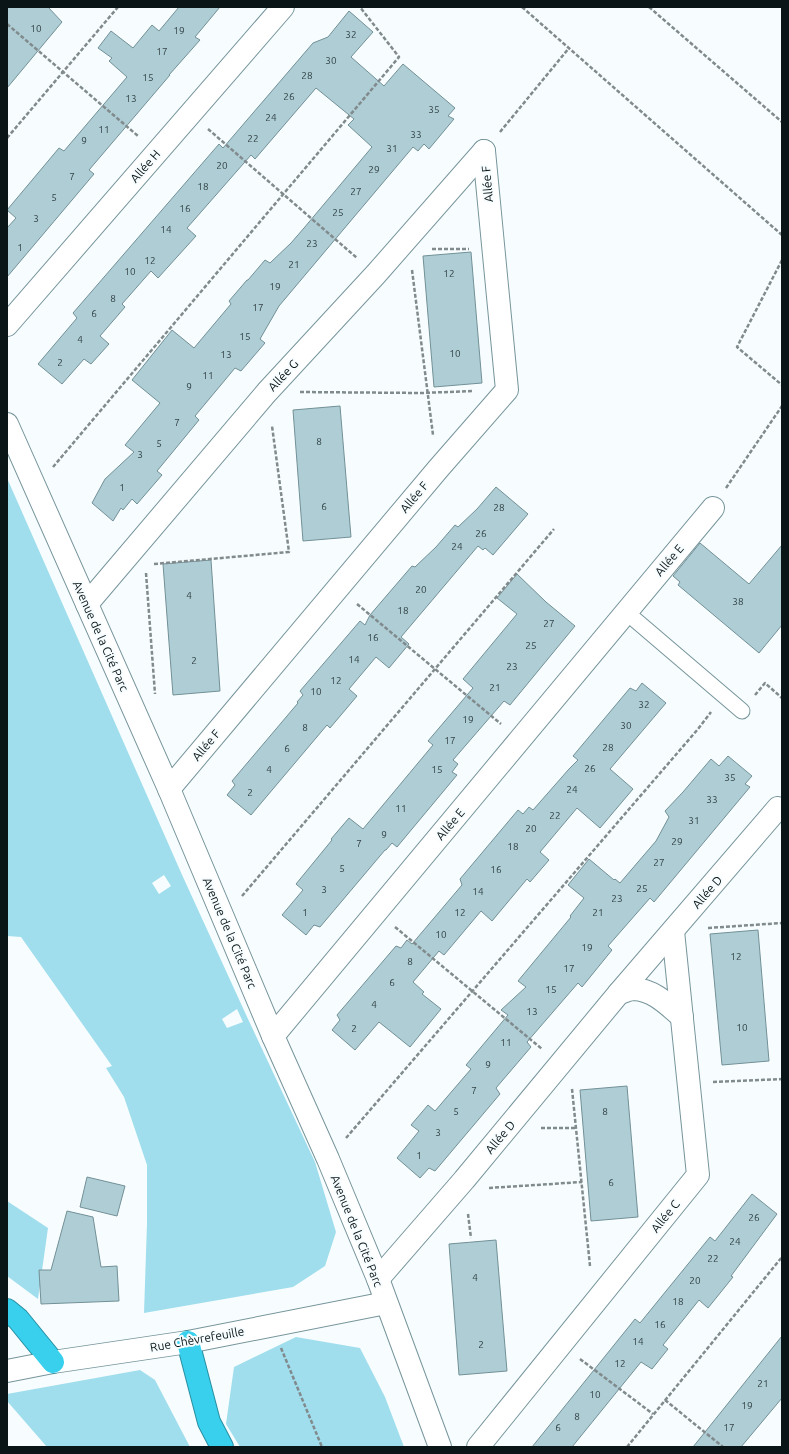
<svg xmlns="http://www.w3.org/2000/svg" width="789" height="1454" viewBox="0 0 789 1454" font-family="Ubuntu,sans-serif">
  <rect width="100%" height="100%" fill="#f7fdfe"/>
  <g fill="#a0deed" fill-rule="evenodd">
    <path d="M7,478L183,877L248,1019L315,1162L336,1232L325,1266L293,1287L144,1313L147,1223V1165L124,1097L106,1068L112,1066L21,937L7,936ZM164,875L171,886L159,894L152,883ZM237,1009L243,1022L227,1028L222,1019Z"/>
    <polygon points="7,1201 48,1228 38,1299 7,1276"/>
    <polygon points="296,1337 360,1348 385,1397 404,1447 240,1447 226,1424 234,1367"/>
    <polygon points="140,1370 155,1380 190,1447 47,1447 7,1401 7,1394"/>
  </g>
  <g fill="#aecdd5" stroke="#729097">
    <polygon points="7,7 48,7 62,22 7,88"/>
    <polygon points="179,7 220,7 195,37 200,40 169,75 170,75 89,170 94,174 7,277 7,228 16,218 7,210 59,148 64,151 127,77 109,61 112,58 98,48 111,31 133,48 152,25 159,31"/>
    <polygon points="349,11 373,32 351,57 384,86 403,64 455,108 448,116 454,119 429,149 424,144 418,151 413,147 359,211 279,306 260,339 265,343 241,371 235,368 195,416 199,420 157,471 162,475 137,504 132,499 123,510 121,508 113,521 92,503 105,479 134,452 125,445 160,403 132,380 172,330 194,348 231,304 229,301 247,280 248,280 265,260 270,263 291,243 304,228 372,147 348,125 354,119 316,88 255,159 251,155 187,228 196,236 158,278 151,271 122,304 125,307 100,336 109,344 91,364 84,359 62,384 38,364 77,318 73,313 219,144 223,148 313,43 328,37"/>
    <polygon points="471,252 482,383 434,387 423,256"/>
    <polygon points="340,406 351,537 303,541 293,410"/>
    <polygon points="496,487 528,514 493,555 485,548 483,550 478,546 401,637 409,644 389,668 376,657 349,689 357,696 330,728 327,725 251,815 227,795 235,785 232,781 298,703 297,702 303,695 300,691 360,621 365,625 370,615 412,566 415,567 436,547 455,525 458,527 477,509"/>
    <polygon points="700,543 749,584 782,545 782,625 759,653 678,585 680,582 673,576"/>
    <polygon points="211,560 220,691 173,695 163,564"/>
    <polygon points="517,574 546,602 575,626 510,705 504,701 453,760 458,764 452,772 457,775 397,847 392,843 386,850 385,850 320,927 314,925 306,935 282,915 303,890 296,884 332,840 331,839 349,818 363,829 433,745 428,741 473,688 463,679 517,614 497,598"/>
    <polygon points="642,683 666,703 610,769 633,789 600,828 577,808 540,852 549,860 530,882 527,879 492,921 481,911 444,955 439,951 413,982 424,992 422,994 441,1009 410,1047 379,1022 355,1050 332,1030 340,1020 337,1015 396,946 401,948 407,940 412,944 462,885 460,879 518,810 523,814 529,807 533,810 569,769 578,760 573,756 630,688 636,691"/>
    <polygon points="728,756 752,776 745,784 750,787 654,902 650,898 608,946 612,950 582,987 578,983 527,1042 531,1047 496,1088 500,1094 435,1171 429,1168 420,1178 397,1158 419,1131 411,1125 428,1105 435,1111 471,1069 466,1065 508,1015 501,1010 526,987 518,981 571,917 570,916 584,898 568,885 589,859 614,880 615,879 620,883 656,841 669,817 665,811 683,792 711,759 719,766"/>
    <polygon points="758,930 769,1061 722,1065 710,934"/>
    <polygon points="627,1086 638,1217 591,1221 580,1090"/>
    <polygon points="87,1177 125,1186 117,1216 80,1207"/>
    <polygon points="752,1194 777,1214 731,1276 733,1277 708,1308 699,1300 663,1345 668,1349 652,1369 641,1362 572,1447 532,1447 635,1319 640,1323 710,1237 715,1241"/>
    <polygon points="67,1211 93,1217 101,1267 117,1266 119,1301 41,1304 39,1270 51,1270"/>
    <polygon points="496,1240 507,1371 459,1375 449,1244"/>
    <polygon points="782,1336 782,1398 741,1447 693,1447"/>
  </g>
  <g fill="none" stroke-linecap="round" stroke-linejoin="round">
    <defs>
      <polyline id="service" points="626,612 742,711"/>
      <g id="minor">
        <polyline points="7,325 283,7"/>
        <polyline points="7,424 169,789 273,1036 328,1159 378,1279 440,1447"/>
        <polyline points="87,604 267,392 376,274 484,151"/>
        <polyline points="169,789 438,469 507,390 484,151"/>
        <path d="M619,993C624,992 629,989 634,989C654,990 668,1005 682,1017"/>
        <polyline points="273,1036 713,508"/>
        <polyline points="378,1279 464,1180 619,993 778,808"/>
        <polyline points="478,1447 698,1175 673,931"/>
      </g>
      <polyline id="tertiary" points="7,1371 53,1362 188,1342 386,1303"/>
      <g id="motorway">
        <polyline points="7,1310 18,1319 53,1362"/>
        <polyline points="188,1342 209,1422 222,1447"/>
      </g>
    </defs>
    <use href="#service" stroke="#77959c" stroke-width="17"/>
    <use href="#minor" stroke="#77959c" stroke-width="24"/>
    <use href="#tertiary" stroke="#77959c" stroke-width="24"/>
    <use href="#motorway" stroke="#298fa2" stroke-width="24"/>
    <g stroke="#818a8c" stroke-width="2.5" stroke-dasharray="4 2" stroke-linecap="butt">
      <polyline points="522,7 782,235"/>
      <polyline points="649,7 782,122"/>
      <polyline points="7,24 138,136"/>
      <polyline points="208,129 357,258"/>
      <polyline points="500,132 569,48"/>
      <polyline points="7,138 118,7"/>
      <polyline points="432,249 469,249"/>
      <polyline points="782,260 737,347 782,385"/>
      <polyline points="412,270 433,435"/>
      <polyline points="300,392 422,393 473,391"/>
      <polyline points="53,467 399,57 360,7"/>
      <polyline points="726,488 782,406"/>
      <polyline points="154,564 289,552 272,426"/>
      <polyline points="146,573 155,694"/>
      <polyline points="357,604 501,724"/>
      <polyline points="755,695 765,683 782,698"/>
      <polyline points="242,896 554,529"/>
      <polyline points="395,927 542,1049"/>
      <polyline points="708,928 782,923"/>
      <polyline points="713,1082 782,1079"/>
      <polyline points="572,1089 590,1266"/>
      <polyline points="541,1128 576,1128"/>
      <polyline points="346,1138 698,729 711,712"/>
      <polyline points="489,1188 582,1182"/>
      <polyline points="468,1214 471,1238"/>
      <polyline points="281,1348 322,1447"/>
      <polyline points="580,1359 653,1414"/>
      <polyline points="665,1400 723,1447"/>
      <polyline points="627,1447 782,1257"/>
    </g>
    <use href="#service" stroke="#fff" stroke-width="15"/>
    <use href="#minor" stroke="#fff" stroke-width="22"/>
    <use href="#tertiary" stroke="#fff" stroke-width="22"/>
    <use href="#motorway" stroke="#39d0ed" stroke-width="22"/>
  </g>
  <g text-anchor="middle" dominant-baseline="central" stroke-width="4" stroke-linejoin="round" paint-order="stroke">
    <g font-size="10" fill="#334347">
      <text x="36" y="28">10</text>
      <text x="179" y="30">19</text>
      <text x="351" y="34">32</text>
      <text x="162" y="51">17</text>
      <text x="331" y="60">30</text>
      <text x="307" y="75">28</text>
      <text x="148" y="77">15</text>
      <text x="289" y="96">26</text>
      <text x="131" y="98">13</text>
      <text x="434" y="109">35</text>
      <text x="271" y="117">24</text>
      <text x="104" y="129">11</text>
      <text x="416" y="134">33</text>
      <text x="253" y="138">22</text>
      <text x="84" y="140">9</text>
      <text x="392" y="148">31</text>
      <text x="222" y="165">20</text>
      <text x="374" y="169">29</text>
      <text x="72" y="176">7</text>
      <text x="203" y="186">18</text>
      <text x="356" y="191">27</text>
      <text x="54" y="197">5</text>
      <text x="185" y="208">16</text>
      <text x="338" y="212">25</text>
      <text x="36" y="218">3</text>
      <text x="166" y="229">14</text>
      <text x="312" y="243">23</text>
      <text x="20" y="247">1</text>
      <text x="150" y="260">12</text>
      <text x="294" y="264">21</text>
      <text x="130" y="271">10</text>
      <text x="449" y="273">12</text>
      <text x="275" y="286">19</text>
      <text x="113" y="298">8</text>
      <text x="258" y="307">17</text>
      <text x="94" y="313">6</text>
      <text x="245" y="336">15</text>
      <text x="80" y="339">4</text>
      <text x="455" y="353">10</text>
      <text x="226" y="354">13</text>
      <text x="60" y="362">2</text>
      <text x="208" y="375">11</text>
      <text x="189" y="386">9</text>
      <text x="177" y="422">7</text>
      <text x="319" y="441">8</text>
      <text x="159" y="443">5</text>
      <text x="140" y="454">3</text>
      <text x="122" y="487">1</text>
      <text x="324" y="506">6</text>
      <text x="499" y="507">28</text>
      <text x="481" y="533">26</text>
      <text x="457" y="546">24</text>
      <text x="421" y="589">20</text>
      <text x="189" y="595">4</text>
      <text x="738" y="601">38</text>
      <text x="403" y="610">18</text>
      <text x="549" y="623">27</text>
      <text x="373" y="637">16</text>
      <text x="531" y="645">25</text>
      <text x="354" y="659">14</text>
      <text x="194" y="660">2</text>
      <text x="512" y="666">23</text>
      <text x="336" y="680">12</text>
      <text x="495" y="687">21</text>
      <text x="316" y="691">10</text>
      <text x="644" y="704">32</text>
      <text x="468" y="719">19</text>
      <text x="626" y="725">30</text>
      <text x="305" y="727">8</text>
      <text x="450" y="740">17</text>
      <text x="608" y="747">28</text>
      <text x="287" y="748">6</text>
      <text x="590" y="768">26</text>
      <text x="269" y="769">4</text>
      <text x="437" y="769">15</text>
      <text x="730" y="777">35</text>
      <text x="572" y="789">24</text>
      <text x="250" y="792">2</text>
      <text x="712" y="799">33</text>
      <text x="401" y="808">11</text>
      <text x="555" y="815">22</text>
      <text x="694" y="820">31</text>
      <text x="531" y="828">20</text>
      <text x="384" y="834">9</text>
      <text x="677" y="841">29</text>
      <text x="359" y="843">7</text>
      <text x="513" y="846">18</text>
      <text x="659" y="862">27</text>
      <text x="342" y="868">5</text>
      <text x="496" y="869">16</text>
      <text x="642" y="888">25</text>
      <text x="324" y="889">3</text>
      <text x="478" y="891">14</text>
      <text x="617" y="898">23</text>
      <text x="305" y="912">1</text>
      <text x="460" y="912">12</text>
      <text x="598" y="912">21</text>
      <text x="441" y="934">10</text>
      <text x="587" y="947">19</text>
      <text x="736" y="956">12</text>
      <text x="410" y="961">8</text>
      <text x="569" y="968">17</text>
      <text x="392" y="982">6</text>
      <text x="551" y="989">15</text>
      <text x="374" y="1004">4</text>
      <text x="532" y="1011">13</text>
      <text x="742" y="1027">10</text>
      <text x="354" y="1028">2</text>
      <text x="506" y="1042">11</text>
      <text x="488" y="1064">9</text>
      <text x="474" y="1090">7</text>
      <text x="456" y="1111">5</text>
      <text x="605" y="1111">8</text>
      <text x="438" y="1132">3</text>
      <text x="419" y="1155">1</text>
      <text x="611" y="1182">6</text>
      <text x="754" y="1217">26</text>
      <text x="735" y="1241">24</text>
      <text x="713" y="1258">22</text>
      <text x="475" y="1277">4</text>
      <text x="695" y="1280">20</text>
      <text x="678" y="1301">18</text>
      <text x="660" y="1324">16</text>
      <text x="638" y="1341">14</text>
      <text x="481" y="1344">2</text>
      <text x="620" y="1363">12</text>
      <text x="763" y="1383">21</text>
      <text x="595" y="1394">10</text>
      <text x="747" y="1405">19</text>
      <text x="577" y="1416">8</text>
      <text x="558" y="1427">6</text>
      <text x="729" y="1427">17</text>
    </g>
    <g font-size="12" fill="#0a1518" stroke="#f7fdfe">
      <text transform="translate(145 166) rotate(-49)">Allée H</text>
      <text transform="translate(487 184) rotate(-95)">Allée F</text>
      <text transform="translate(283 375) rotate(-47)">Allée G</text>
      <text transform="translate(414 497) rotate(-50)">Allée F</text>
      <text transform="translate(669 560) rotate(-50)">Allée E</text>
      <text transform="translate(101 636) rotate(66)">Avenue de la Cité Parc</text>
      <text transform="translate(206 745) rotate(-50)">Allée F</text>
      <text transform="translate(450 824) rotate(-50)">Allée E</text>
      <text transform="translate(707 892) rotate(-49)">Allée D</text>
      <text transform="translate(230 933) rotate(67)">Avenue de la Cité Parc</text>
      <text transform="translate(500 1137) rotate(-50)">Allée D</text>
      <text transform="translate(665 1216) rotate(-51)">Allée C</text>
      <text transform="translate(357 1231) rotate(68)">Avenue de la Cité Parc</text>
      <text transform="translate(197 1339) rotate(-10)">Rue Chèvrefeuille</text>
    </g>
  </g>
  <rect width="789" height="1454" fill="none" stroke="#0a1518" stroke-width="16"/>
</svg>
